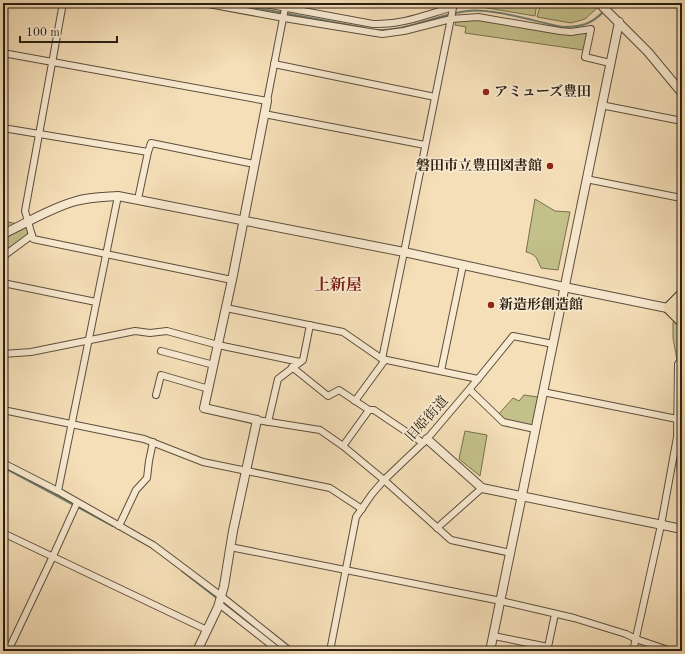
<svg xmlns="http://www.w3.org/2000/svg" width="685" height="654" viewBox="0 0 685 654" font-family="'Old Standard TT','Noto Serif JP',serif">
  <rect width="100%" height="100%" fill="#f5dfb8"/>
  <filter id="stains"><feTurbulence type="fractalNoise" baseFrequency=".005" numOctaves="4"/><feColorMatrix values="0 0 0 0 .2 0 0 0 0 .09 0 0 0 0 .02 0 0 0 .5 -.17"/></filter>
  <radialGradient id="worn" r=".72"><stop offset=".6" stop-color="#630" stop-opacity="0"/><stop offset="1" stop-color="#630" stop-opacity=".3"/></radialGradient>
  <g fill="#c3c08a" stroke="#76704e">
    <polygon points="457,3 537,3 535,16"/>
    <polygon points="541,3 593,3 598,7 585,19 571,23 537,17"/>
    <polygon points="480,17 591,32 583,50 465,33 466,27 455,25 458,18"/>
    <path d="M535,199L555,211L570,212L558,270L541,268C537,259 536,254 526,252Z"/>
    <polygon points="3,221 23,225 29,222 32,235 3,255"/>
    <polygon points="679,317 682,322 682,354 677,360 673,338 673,322"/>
    <polygon points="524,395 538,397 532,428 503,422 497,416 513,398 519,401"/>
    <polygon points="677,430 682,432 682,567 676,445"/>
    <polygon points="465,431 487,435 480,476 459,459"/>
  </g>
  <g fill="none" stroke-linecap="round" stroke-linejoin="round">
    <g stroke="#6e7d71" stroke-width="2">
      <polyline points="229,3 365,28"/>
      <polyline points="607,7 612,3"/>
      <path d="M374,30C405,32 435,15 467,11C494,8 536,22 563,27C581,27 592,24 604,11"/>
      <polyline points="3,467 113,526"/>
      <polyline points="182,571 218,599"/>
    </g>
    <defs>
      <g id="minor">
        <polyline points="63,3 25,211 33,239 232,280"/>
        <polyline points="203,3 284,18 382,34 404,31 451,19 478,17 560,31 571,32 591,29 585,57 610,63"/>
        <path d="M260,3L373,24C402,25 425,15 453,7"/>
        <polyline points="3,53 267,101 286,3"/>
        <polyline points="274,64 435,97"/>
        <polyline points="601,105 682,121"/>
        <polyline points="264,114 425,145"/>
        <polyline points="3,128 148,152 138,199"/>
        <polyline points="148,152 151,143 254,164"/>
        <polyline points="682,164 682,264"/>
        <polyline points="586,179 681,198"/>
        <polyline points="3,263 5,255 32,235"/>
        <polyline points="3,283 96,302"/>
        <polyline points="226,308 343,332 382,359 478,379"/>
        <polyline points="161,351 214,365"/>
        <polyline points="3,354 31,352 135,331 150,333 167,331 218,345 300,362"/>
        <polyline points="382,359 404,252 454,3"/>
        <polyline points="292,367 328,396 339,390 369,410"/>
        <polyline points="441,371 463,265"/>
        <polyline points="470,390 503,422 535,429"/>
        <polyline points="543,392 677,419"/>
        <polyline points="156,395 161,375 209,389"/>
        <polyline points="355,401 385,360"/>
        <polyline points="3,410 144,439 203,462 330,488 362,509"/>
        <polyline points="257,420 320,430 343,446 384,480 451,540 511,553"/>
        <polyline points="268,422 278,379 303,360 310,325"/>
        <polyline points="343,446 369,410 374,410 423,443"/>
        <polyline points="3,463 58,491 153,545 221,596 290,651"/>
        <polyline points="58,491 118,196"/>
        <polyline points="119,526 136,490 147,478 149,461 153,442"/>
        <polyline points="437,528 482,488"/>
        <polyline points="3,533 207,630"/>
        <polyline points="230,547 501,601 574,618 626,634 636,639 671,651"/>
        <polyline points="219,604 279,651"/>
        <polyline points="494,636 548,647 555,614"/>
        <polyline points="8,651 53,556 77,503"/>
        <polyline points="330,651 356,517 372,494 384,480 427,439 478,379 513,336 553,344"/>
        <polyline points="633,651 661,525 677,437 678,364 682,359"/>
      </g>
      <g id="tertiary">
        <polyline points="599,3 648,52 682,93"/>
        <path d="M3,234C27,223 50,208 76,201C90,197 104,197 118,196L404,252L564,287L682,311"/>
        <polyline points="427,439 482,488 682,529"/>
        <polyline points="197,651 218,607 224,586 233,531 257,420 204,408 232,280 267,101"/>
        <polyline points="490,651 619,22"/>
      </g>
      <polyline id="trunk" points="682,295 669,308 682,321"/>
    </defs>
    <use href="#minor" stroke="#5d4f3c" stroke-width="8"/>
    <use href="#tertiary" stroke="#5d4f3c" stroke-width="10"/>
    <use href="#trunk" stroke="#2a1f12" stroke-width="13"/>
    <use href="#minor" stroke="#f8ead1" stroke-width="6"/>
    <use href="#tertiary" stroke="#f8ead1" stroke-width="8"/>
    <use href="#trunk" stroke="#f5dfb8" stroke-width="11"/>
  </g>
  <g fill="#8f2418" stroke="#f8ead1" stroke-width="1.5">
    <circle cx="486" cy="92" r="4"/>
    <circle cx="550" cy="166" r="4"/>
    <circle cx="491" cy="305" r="4"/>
  </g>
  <g text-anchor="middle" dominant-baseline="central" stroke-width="3.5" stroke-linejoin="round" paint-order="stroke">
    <g font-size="14" font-weight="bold" fill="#2a1f12" stroke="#f8ead1" text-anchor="start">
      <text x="494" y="92">アミューズ豊田</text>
      <text x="542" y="166" text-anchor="end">磐田市立豊田図書館</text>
      <text x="499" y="305">新造形創造館</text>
    </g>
    <g font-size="14" fill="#2a1f12" stroke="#f8ead1">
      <text transform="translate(427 419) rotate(-48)">旧姫街道</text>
    </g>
    <g font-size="16" font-weight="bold" fill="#7a1f14" stroke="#f8ead1">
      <text x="338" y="286">上新屋</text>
    </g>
  </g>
  <rect width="685" height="654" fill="none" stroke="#f5dfb8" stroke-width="16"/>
  <rect x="4" y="4" width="677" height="646" fill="none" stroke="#2a1f12" stroke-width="2"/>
  <rect x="8" y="8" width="669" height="638" fill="none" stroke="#2a1f12"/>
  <path d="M20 36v6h97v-6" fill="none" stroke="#2a1f12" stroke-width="2"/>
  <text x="26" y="36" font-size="12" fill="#2a1f12" stroke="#f8ead1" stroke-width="3" paint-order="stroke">100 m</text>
  <rect width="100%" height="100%" filter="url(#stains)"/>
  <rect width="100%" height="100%" fill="url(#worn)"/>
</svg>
